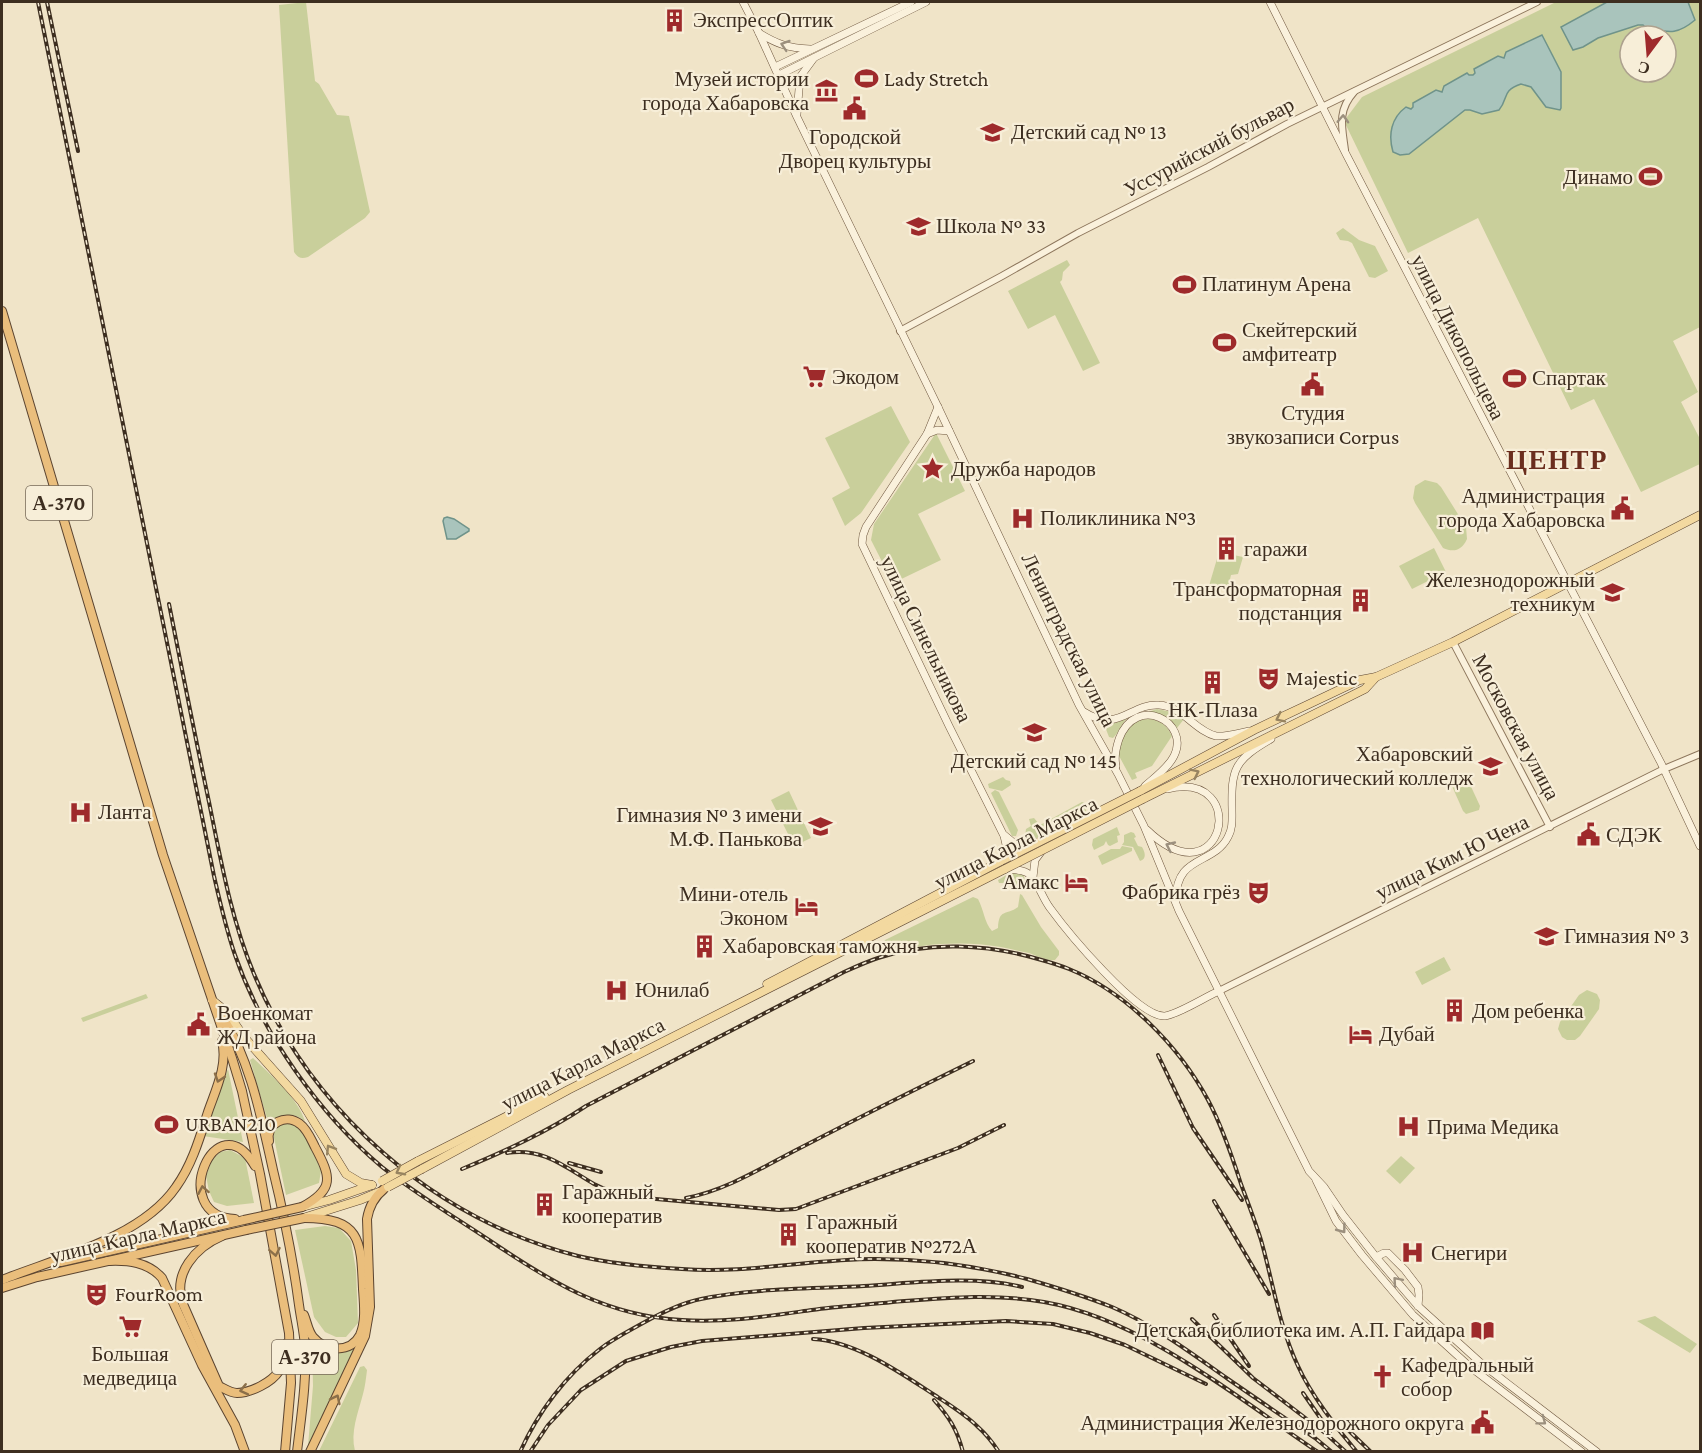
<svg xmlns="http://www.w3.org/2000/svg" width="1702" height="1453" viewBox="0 0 1702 1453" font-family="'Crimson Pro',serif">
  <rect width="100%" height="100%" fill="#f0e4c8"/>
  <g fill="#c9cf9b" fill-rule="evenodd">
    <path d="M306,2L315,81L319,84L337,115L349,116L370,212L365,218L308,257C301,259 298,258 294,252L279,5Z"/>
    <path d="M1556,2H1700V327L1673,341L1698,392L1681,402L1700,439V464L1641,492L1594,399L1571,410L1478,218L1408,253L1344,121L1362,97ZM1630,36H1666V72H1630Z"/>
    <polygon points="1343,228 1359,240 1375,246 1388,271 1375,278 1369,277 1352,243 1348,241 1340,240 1336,233"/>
    <polygon points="1067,260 1070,265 1063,272 1062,280 1060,282 1100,363 1083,371 1055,315 1028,329 1008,291"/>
    <polygon points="891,406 910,442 861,513 845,526 832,498 850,488 825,438"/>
    <polygon points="936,433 965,491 918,514 941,560 893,583 871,540 874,524"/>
    <path d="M1425,480L1437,483L1441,487L1466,527L1467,539C1462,550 1454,553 1443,548L1415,503L1413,498L1415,486Z"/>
    <polygon points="1434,548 1446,572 1412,589 1399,566"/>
    <polygon points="1219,552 1243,557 1238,574 1231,575 1229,584 1206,596"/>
    <polygon points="1157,709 1172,712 1184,719 1177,728 1170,721 1145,713"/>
    <path d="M1128,718C1121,723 1120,732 1113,738L1109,737L1104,724L1117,722Z"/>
    <path d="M1149,719C1160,720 1167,725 1172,736L1152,766L1135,773L1137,778L1132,780L1118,754L1121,741L1126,729L1139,720Z"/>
    <polygon points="1003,777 1006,780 1010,781 1011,785 1002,791 989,788 988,784"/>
    <polygon points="1463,777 1467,778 1480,806 1479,810 1466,814 1463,811 1452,786 1453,782"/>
    <polygon points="995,790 999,792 1018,830 1016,836 1012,836 991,793"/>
    <polygon points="789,791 811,838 794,846 771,800"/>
    <polygon points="1082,802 1087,804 1086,811 1035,839 1025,836 1026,829 1031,826 1029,819 1034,818 1039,824 1042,824"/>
    <polygon points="1117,827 1120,835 1117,836 1118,842 1110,846 1108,845 1106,841 1104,845 1094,850 1092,845 1093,839"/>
    <path d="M1131,832L1134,833L1136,837L1134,838L1138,846L1142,847C1145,852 1147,859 1140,861L1133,847L1122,845L1124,842V835Z"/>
    <polygon points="1122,846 1132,848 1132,851 1102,865 1098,856 1111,849 1120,849"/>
    <polygon points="1017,871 1023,874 1028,888 1011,883 999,883 998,880 1010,873"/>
    <path d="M1020,894L1022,895L1041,927L1059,951V955L1055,960C1046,961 1037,956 1029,953C1020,951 1010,949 1001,947C961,940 924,944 885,952L881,951V946L885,940L973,897L978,899C984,910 984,922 992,931L998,928C999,908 1006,916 1018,907Z"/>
    <polygon points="1444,957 1451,970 1422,985 1415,972"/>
    <polygon points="1587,990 1597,994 1600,1000 1599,1009 1580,1036 1575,1040 1567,1040 1562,1037 1558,1029 1560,1022 1579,995"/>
    <polygon points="146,994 148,998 83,1022 81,1018"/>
    <path d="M253,1058C272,1076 297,1097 305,1121C293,1111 280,1114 269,1125L250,1060Z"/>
    <polygon points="228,1069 243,1142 203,1136"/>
    <polygon points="281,1124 291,1124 301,1129 313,1151 321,1171 319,1183 286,1195 273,1133"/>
    <polygon points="230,1150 245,1158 254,1203 227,1206 214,1202 209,1191 206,1176 212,1160 220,1152"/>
    <polygon points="1401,1156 1415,1168 1400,1184 1386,1171"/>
    <polygon points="325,1226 339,1228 351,1241 356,1270 358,1323 346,1337 336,1337 325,1332 314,1317 295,1230"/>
    <polygon points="1655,1316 1697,1344 1690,1353 1637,1321"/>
    <polygon points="312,1342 317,1345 344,1352 357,1348 308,1446 313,1386"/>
    <path d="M364,1366L367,1370C366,1378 365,1387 363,1394C358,1413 350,1432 355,1451H319L360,1367Z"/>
  </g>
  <g fill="#a9c4bc" stroke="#6f938a" stroke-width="1.5">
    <path d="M1607,2H1688L1695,20C1676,36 1668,32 1646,28L1643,25H1638L1598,38L1583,47L1573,50L1561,27Z"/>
    <path d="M1542,35L1561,72V108L1560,110L1546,107L1531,87L1521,84C1501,91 1509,98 1499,110L1482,114L1470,110H1465L1409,154L1400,155L1393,152C1388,135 1391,118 1406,107L1411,109L1413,107V103L1436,90L1442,92L1444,86L1467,73L1469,75H1473L1475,73L1474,69L1498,56L1504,58L1506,52Z"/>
    <polygon points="447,517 454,519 469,529 469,531 456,539 447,539 443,521 444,518"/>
  </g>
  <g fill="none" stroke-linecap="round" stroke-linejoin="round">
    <defs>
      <g id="tertiary">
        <path d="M1345,150C1342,127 1337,111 1354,92"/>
        <polyline points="900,331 1002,276 1078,233 1208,167 1287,124 1537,2"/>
        <polyline points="1453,642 1550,827"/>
        <polyline points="1219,991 1664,769 1700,754"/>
      </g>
      <g id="secondary">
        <polyline points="743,2 759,33 797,117 938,407 1079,705 1118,774 1144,826 1179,911 1309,1171 1324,1187 1343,1215 1376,1257 1418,1306 1482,1364 1597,1452"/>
        <polyline points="1270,2 1346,154 1661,763 1700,846"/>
        <path d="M759,33C777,44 788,48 810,49"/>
        <polyline points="775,67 911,2"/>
        <polyline points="779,75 926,2"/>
        <polyline points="797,114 800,77 814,58"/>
        <polyline points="938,407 927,434 866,527 863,535 862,544 949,726 1003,834 1015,844 1032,844"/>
        <polyline points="927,434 937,430 949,431"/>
        <path d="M1084,712C1119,734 1130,703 1159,705C1182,706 1195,731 1216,736C1226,737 1239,733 1249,731"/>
        <path d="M1116,766C1114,757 1116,748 1119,739C1136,693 1191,722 1174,756C1168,768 1155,777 1145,786"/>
        <path d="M1147,830C1224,904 1252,769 1167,789"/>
        <polyline points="1001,861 1007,849 1004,836"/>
        <path d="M1005,869C1014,870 1025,869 1031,876C1038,883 1043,899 1050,908C1066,930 1138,1018 1165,1016C1179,1014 1205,997 1219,991"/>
        <polyline points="1033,877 1035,860 1041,852"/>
        <path d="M1176,901C1175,854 1213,866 1228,837C1233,828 1232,819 1232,809C1231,768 1235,760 1271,739"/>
        <polyline points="1316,1180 1336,1221 1362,1255 1413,1315 1469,1366 1582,1452"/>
        <polyline points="1376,1257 1384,1253 1388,1253 1405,1270 1418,1287 1419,1295 1418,1306"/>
      </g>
      <g id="primary">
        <polyline points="1140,791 1254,730 1305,706 1360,680 1376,677 1453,642 1700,515"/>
        <polyline points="1143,799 1365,689 1376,677"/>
        <polyline points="767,984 1001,861"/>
        <polyline points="212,1000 227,1012 244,1037 301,1101 346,1174 361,1183 372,1185"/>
        <polyline points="418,1161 545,1097"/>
        <polyline points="422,1169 568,1090 1005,869"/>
        <polyline points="306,1206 329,1200 372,1185"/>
        <polyline points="306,1217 360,1200 379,1192"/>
      </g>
      <g id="trunk">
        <polyline points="2,311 163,855 232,1058 242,1091 260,1174 289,1333 291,1383 285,1452"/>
        <path d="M219,1011C250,1058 261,1116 273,1170C284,1215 293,1260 299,1305C301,1319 304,1333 305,1346C307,1381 301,1417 297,1452"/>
        <path d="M269,1141C266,1123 286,1113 300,1124C307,1129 311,1139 315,1147C331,1177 335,1189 302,1207"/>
        <path d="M304,1218C361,1218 361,1240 363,1289C364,1304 366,1322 360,1335C350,1354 325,1351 313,1337C308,1331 307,1322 304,1315"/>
        <path d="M235,1219C166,1216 216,1098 255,1166"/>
        <path d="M222,1236C196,1247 172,1273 183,1304L219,1386C225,1389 231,1393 237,1393C251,1393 272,1382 279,1371C284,1363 285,1351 287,1343"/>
        <path d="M108,1261C128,1260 148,1262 162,1278L202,1365L235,1425L245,1452"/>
        <polyline points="61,1262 244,1220"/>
        <path d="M2,1280C57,1258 141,1238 176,1187C192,1165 200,1137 208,1112C216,1089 228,1065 222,1041"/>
        <polyline points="2,1288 37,1277 246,1230"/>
        <path d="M310,1452L365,1336L370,1307L367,1219C369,1207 374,1197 384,1189"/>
      </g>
    </defs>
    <use href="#tertiary" stroke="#8d765c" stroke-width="8"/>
    <use href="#secondary" stroke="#6f573f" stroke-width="8"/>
    <use href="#primary" stroke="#5b4430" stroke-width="9"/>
    <use href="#trunk" stroke="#5b4430" stroke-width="10"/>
    <use href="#tertiary" stroke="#faf1dc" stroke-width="6"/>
    <use href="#secondary" stroke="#faf1dc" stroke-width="7"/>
    <use href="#primary" stroke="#f3d9a0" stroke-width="8"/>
    <use href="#trunk" stroke="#eabe7c" stroke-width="8"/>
    <defs>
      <g id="rail">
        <path d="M38,2L214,876C220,902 226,929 235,955C262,1033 319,1114 382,1167C416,1194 453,1216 489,1240C551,1282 606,1316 682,1320C726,1323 769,1316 812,1310C839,1306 866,1305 893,1302C944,1298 993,1293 1044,1302C1142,1319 1236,1397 1318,1452"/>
        <polyline points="47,2 78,151"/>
        <path d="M169,604C182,670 195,736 209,802C221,861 231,919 254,974C311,1111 433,1219 578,1256C612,1264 647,1267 682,1269C746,1274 811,1259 875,1259C926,1259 978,1266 1027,1279C1055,1287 1084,1296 1112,1307C1154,1325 1191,1353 1228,1379C1257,1399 1286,1419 1315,1438L1332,1452"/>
        <polyline points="1158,1055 1193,1128 1242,1200"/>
        <path d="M507,1153C542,1147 565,1167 594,1184C607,1191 620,1194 634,1197L779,1210L796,1209L958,1148L1004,1125"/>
        <polyline points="569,1163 601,1172"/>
        <path d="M462,1169C505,1151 547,1132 586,1106L844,972C855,967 866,962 878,958C929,941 987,944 1038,959C1049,962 1059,965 1069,969C1126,992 1179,1046 1208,1100C1222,1126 1232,1156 1241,1184C1248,1203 1255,1221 1261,1240C1273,1282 1279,1326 1298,1366C1310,1393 1337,1429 1357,1452"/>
        <path d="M686,1198C728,1190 766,1165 804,1146C860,1117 916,1089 973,1061"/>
        <polyline points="1214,1201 1269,1294"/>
        <polyline points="1214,1315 1249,1366"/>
        <polyline points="1192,1319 1253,1378 1325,1433 1346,1452"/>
        <path d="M813,1339C855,1341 899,1372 933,1394C948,1404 965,1414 978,1427C986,1434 993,1443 999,1452"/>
        <polyline points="1303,1393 1330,1432"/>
        <path d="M934,1400C949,1417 957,1429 963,1452"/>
        <polyline points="1345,1427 1371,1452"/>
        <path d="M520,1452C538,1412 566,1375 600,1349C613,1339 629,1331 643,1323C661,1313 681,1303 701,1299C752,1288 812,1289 864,1286C914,1283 973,1275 1022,1287"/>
        <polyline points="530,1452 548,1425 581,1390 626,1361 671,1347 702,1341 864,1328 1006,1321 1053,1324 1090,1333 1125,1345 1206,1384"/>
      </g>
    </defs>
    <use href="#rail" stroke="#3d2e20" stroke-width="4"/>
    <use href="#rail" stroke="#f7eed8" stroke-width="1.5" stroke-dasharray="4.5" stroke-linecap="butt"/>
    <defs>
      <g id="primary-bridge">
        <polyline points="1001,861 1140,791"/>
        <polyline points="1005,869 1143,799"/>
        <polyline points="382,1181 418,1161"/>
        <polyline points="388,1187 422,1169"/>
      </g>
      <g id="trunk-bridge">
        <polyline points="244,1220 302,1207"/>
        <polyline points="246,1230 304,1218"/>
      </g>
    </defs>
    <use href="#primary-bridge" stroke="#5b4430" stroke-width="9" stroke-linecap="butt"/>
    <use href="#trunk-bridge" stroke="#5b4430" stroke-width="10" stroke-linecap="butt"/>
    <use href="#primary-bridge" stroke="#f3d9a0" stroke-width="8"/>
    <use href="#trunk-bridge" stroke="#eabe7c" stroke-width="8"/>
  </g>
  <defs><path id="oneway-chevron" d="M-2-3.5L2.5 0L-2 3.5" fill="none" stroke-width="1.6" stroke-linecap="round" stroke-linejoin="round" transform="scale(1.5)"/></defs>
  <g stroke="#9c907e">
    <use href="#oneway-chevron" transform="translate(785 45) rotate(-162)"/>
    <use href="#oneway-chevron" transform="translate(1343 119) rotate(-88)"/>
    <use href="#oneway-chevron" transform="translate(1170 846) rotate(-155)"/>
    <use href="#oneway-chevron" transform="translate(1342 1229) rotate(53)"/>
    <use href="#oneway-chevron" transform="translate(1397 1281) rotate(-131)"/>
    <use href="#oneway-chevron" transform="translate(1542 1421) rotate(37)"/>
  </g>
  <g stroke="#988460">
    <use href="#oneway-chevron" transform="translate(1280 718) rotate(154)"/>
    <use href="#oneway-chevron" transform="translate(1195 773) rotate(-26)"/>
    <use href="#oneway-chevron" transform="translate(330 1149) rotate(-122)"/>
    <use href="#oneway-chevron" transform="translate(400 1171) rotate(152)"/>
  </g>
  <g stroke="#8b6f49">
    <use href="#oneway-chevron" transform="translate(219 1078) rotate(108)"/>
    <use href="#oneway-chevron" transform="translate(203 1190) rotate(-100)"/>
    <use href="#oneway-chevron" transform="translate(275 1252) rotate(79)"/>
    <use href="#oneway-chevron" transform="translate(244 1390) rotate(167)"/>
    <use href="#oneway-chevron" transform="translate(336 1399) rotate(-64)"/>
  </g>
  <defs>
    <symbol id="building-bare" viewBox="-9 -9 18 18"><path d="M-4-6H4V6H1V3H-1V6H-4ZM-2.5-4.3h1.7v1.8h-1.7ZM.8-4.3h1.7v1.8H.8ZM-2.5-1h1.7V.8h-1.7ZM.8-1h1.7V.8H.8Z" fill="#9e2a2b" stroke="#f7eed8" stroke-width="2.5" paint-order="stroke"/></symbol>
    <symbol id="stadium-bare" viewBox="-9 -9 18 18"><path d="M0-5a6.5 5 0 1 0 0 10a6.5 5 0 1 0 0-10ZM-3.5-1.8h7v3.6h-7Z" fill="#9e2a2b" stroke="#f7eed8" stroke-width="2.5" paint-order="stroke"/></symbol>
    <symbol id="museum-bare" viewBox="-9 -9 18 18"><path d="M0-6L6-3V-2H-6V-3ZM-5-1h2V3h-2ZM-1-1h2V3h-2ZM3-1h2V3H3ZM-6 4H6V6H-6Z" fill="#9e2a2b" stroke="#f7eed8" stroke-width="2.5" paint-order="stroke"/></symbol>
    <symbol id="civic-bare" viewBox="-9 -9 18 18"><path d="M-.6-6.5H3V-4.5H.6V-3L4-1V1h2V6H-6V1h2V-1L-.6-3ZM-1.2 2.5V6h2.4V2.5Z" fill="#9e2a2b" stroke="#f7eed8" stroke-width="2.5" paint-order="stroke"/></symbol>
    <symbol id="school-bare" viewBox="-9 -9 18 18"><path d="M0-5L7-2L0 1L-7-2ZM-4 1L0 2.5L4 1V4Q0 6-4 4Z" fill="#9e2a2b" stroke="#f7eed8" stroke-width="2.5" paint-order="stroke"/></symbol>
    <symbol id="supermarket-bare" viewBox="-9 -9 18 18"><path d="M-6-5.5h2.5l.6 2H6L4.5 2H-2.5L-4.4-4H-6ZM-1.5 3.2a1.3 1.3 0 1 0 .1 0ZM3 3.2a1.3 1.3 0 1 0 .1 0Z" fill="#9e2a2b" stroke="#f7eed8" stroke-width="2.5" paint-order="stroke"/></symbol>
    <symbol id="sight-bare" viewBox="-9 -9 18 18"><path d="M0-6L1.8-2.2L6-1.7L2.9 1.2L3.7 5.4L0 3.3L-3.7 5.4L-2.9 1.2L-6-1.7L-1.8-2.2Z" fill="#9e2a2b" stroke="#f7eed8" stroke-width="2.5" paint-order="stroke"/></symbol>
    <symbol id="hospital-bare" viewBox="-9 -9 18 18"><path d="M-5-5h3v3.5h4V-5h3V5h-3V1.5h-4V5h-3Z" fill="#9e2a2b" stroke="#f7eed8" stroke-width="2.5" paint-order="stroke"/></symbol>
    <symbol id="university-bare" viewBox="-9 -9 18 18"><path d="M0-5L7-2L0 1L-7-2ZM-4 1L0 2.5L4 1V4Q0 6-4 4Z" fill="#9e2a2b" stroke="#f7eed8" stroke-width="2.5" paint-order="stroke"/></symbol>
    <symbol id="theatre-bare" viewBox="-9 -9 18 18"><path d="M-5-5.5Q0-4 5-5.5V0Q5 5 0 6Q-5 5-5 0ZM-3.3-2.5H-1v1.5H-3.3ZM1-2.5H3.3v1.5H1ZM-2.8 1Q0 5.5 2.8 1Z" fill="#9e2a2b" stroke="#f7eed8" stroke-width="2.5" paint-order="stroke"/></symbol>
    <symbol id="hotel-bare" viewBox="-9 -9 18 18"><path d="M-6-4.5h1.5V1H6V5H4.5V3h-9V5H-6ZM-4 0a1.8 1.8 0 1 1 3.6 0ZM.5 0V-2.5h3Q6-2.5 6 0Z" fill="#9e2a2b" stroke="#f7eed8" stroke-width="2.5" paint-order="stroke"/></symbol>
    <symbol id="library-bare" viewBox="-9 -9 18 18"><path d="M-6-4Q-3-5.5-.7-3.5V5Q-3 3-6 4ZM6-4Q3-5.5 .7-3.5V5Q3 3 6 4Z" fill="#9e2a2b" stroke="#f7eed8" stroke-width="2.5" paint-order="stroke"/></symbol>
    <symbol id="church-bare" viewBox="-9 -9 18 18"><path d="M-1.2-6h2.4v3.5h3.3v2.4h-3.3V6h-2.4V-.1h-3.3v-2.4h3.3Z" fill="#9e2a2b" stroke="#f7eed8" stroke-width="2.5" paint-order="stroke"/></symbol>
  </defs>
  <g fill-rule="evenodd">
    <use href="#building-bare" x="658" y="4" width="33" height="33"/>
    <use href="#stadium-bare" x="850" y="62" width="33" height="33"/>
    <use href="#museum-bare" x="810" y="74" width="33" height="33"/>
    <use href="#civic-bare" x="838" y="92" width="33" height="33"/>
    <use href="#school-bare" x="976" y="116" width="33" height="33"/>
    <use href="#stadium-bare" x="1634" y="160" width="33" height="33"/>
    <use href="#school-bare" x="902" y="210" width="33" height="33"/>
    <use href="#stadium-bare" x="1168" y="268" width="33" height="33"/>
    <use href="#stadium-bare" x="1208" y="326" width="33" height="33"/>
    <use href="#supermarket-bare" x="798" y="360" width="33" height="33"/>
    <use href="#stadium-bare" x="1498" y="362" width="33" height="33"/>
    <use href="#civic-bare" x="1296" y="368" width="33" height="33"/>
    <use href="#sight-bare" x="916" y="452" width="33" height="33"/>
    <use href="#civic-bare" x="1606" y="492" width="33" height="33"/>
    <use href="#hospital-bare" x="1006" y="502" width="33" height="33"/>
    <use href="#building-bare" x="1210" y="532" width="33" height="33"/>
    <use href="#university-bare" x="1596" y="576" width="33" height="33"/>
    <use href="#building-bare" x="1344" y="584" width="33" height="33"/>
    <use href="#theatre-bare" x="1252" y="662" width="33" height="33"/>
    <use href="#building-bare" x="1196" y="666" width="33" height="33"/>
    <use href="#school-bare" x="1018" y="716" width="33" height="33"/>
    <use href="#university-bare" x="1474" y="750" width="33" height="33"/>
    <use href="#hospital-bare" x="64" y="796" width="33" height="33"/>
    <use href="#school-bare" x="804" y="810" width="33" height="33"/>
    <use href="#civic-bare" x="1572" y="818" width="33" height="33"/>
    <use href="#hotel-bare" x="1060" y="866" width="33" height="33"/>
    <use href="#theatre-bare" x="1242" y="876" width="33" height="33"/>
    <use href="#hotel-bare" x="790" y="890" width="33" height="33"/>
    <use href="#school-bare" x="1530" y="920" width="33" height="33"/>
    <use href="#building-bare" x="688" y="930" width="33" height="33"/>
    <use href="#hospital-bare" x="600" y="974" width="33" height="33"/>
    <use href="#building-bare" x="1438" y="994" width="33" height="33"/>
    <use href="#civic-bare" x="182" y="1008" width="33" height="33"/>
    <use href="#hotel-bare" x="1344" y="1018" width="33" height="33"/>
    <use href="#stadium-bare" x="150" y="1108" width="33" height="33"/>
    <use href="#hospital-bare" x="1392" y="1110" width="33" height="33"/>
    <use href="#building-bare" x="528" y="1188" width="33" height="33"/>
    <use href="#building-bare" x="772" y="1218" width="33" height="33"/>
    <use href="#hospital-bare" x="1396" y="1236" width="33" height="33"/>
    <use href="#theatre-bare" x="80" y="1278" width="33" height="33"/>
    <use href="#supermarket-bare" x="114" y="1310" width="33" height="33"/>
    <use href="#library-bare" x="1466" y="1314" width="33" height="33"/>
    <use href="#church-bare" x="1366" y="1360" width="33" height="33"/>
    <use href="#civic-bare" x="1466" y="1406" width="33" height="33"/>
  </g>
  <g text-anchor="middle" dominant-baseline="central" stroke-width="4.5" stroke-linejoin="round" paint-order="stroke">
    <g fill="#f7eed8" stroke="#756857" stroke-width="1.5">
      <rect x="26" y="486" width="66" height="34" rx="4.5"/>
      <rect x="272" y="1340" width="66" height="34" rx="4.5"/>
    </g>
    <g font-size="20" font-weight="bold" fill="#3d2e20">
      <text x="59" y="503">А-370</text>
      <text x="305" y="1357">А-370</text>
    </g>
    <g font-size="21" fill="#3d2e20" stroke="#f7eed8" text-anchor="start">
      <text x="693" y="20">ЭкспрессОптик</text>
      <text x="809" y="79" text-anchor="end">Музей истории<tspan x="809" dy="24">города Хабаровска</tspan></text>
      <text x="884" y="79">Lady Stretch</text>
      <text x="1011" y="132">Детский сад № 13</text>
      <text x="855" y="137" text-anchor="middle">Городской<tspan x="855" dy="24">Дворец культуры</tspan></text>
      <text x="1633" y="177" text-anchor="end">Динамо</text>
      <text x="936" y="226">Школа № 33</text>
      <text x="1202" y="284">Платинум Арена</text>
      <text x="1242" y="330">Скейтерский<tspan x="1242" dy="24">амфитеатр</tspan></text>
      <text x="832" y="377">Экодом</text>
      <text x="1532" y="378">Спартак</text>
      <text x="1313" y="413" text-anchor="middle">Студия<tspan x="1313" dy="24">звукозаписи Corpus</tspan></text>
      <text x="951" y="469">Дружба народов</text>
      <text x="1605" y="496" text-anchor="end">Администрация<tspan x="1605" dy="24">города Хабаровска</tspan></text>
      <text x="1040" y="518">Поликлиника №3</text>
      <text x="1244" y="549">гаражи</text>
      <text x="1595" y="580" text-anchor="end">Железнодорожный<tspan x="1595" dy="24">техникум</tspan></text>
      <text x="1342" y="589" text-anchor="end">Трансформаторная<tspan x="1342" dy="24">подстанция</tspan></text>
      <text x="1286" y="678">Majestic</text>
      <text x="1213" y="710" text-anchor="middle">НК-Плаза</text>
      <text x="1473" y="754" text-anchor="end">Хабаровский<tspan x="1473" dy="24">технологический колледж</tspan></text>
      <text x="1034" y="761" text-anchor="middle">Детский сад № 145</text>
      <text x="98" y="812">Ланта</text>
      <text x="802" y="815" text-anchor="end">Гимназия № 3 имени<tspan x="802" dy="24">М.Ф. Панькова</tspan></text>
      <text x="1606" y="835">СДЭК</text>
      <text x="1059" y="882" text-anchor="end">Амакс</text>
      <text x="1240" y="892" text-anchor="end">Фабрика грёз</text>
      <text x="788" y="894" text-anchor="end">Мини-отель<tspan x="788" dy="24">Эконом</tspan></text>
      <text x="1564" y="936">Гимназия № 3</text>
      <text x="722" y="946">Хабаровская таможня</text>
      <text x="635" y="990">Юнилаб</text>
      <text x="1472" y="1011">Дом ребенка</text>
      <text x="217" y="1013">Военкомат<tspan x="217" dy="24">ЖД района</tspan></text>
      <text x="1379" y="1034">Дубай</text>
      <text x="185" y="1124">URBAN210</text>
      <text x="1427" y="1127">Прима Медика</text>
      <text x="562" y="1192">Гаражный<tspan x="562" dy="24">кооператив</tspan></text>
      <text x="806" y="1222">Гаражный<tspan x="806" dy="24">кооператив №272А</tspan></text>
      <text x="1431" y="1253">Снегири</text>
      <text x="115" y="1294">FourRoom</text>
      <text x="1465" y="1330" text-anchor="end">Детская библиотека им. А.П. Гайдара</text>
      <text x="130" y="1354" text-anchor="middle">Большая<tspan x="130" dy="24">медведица</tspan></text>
      <text x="1401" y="1365">Кафедральный<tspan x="1401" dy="24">собор</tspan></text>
      <text x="1464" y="1423" text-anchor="end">Администрация Железнодорожного округа</text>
    </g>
    <g font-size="21" fill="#3d2e20" stroke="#f7eed8">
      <text transform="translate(1209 147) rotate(-28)">Уссурийский бульвар</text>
      <text transform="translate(1458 337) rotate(63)">улица Дикопольцева</text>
      <text transform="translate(926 639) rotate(64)">улица Синельникова</text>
      <text transform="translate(1069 640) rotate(64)">Ленинградская улица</text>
      <text transform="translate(1516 727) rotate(62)">Московская улица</text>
      <text transform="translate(1016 843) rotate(-27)">улица Карла Маркса</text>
      <text transform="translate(1452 857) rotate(-26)">улица Ким Ю Чена</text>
      <text transform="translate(583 1064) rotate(-27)">улица Карла Маркса</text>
      <text transform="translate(138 1236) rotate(-13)">улица Карла Маркса</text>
    </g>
    <g font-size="27" font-weight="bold" letter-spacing="1.5" fill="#6b2e1e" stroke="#f7eed8">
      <text x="1557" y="460">ЦЕНТР</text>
    </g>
  </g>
  <rect width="1702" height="1453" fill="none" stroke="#3d2e20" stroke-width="6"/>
  <g transform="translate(1648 54) rotate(196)"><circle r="28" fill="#f7eed8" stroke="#ada18e" stroke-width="1.5"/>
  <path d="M0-4.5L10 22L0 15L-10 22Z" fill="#9e2a2b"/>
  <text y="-9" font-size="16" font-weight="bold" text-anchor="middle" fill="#3d2e20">С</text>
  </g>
</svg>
